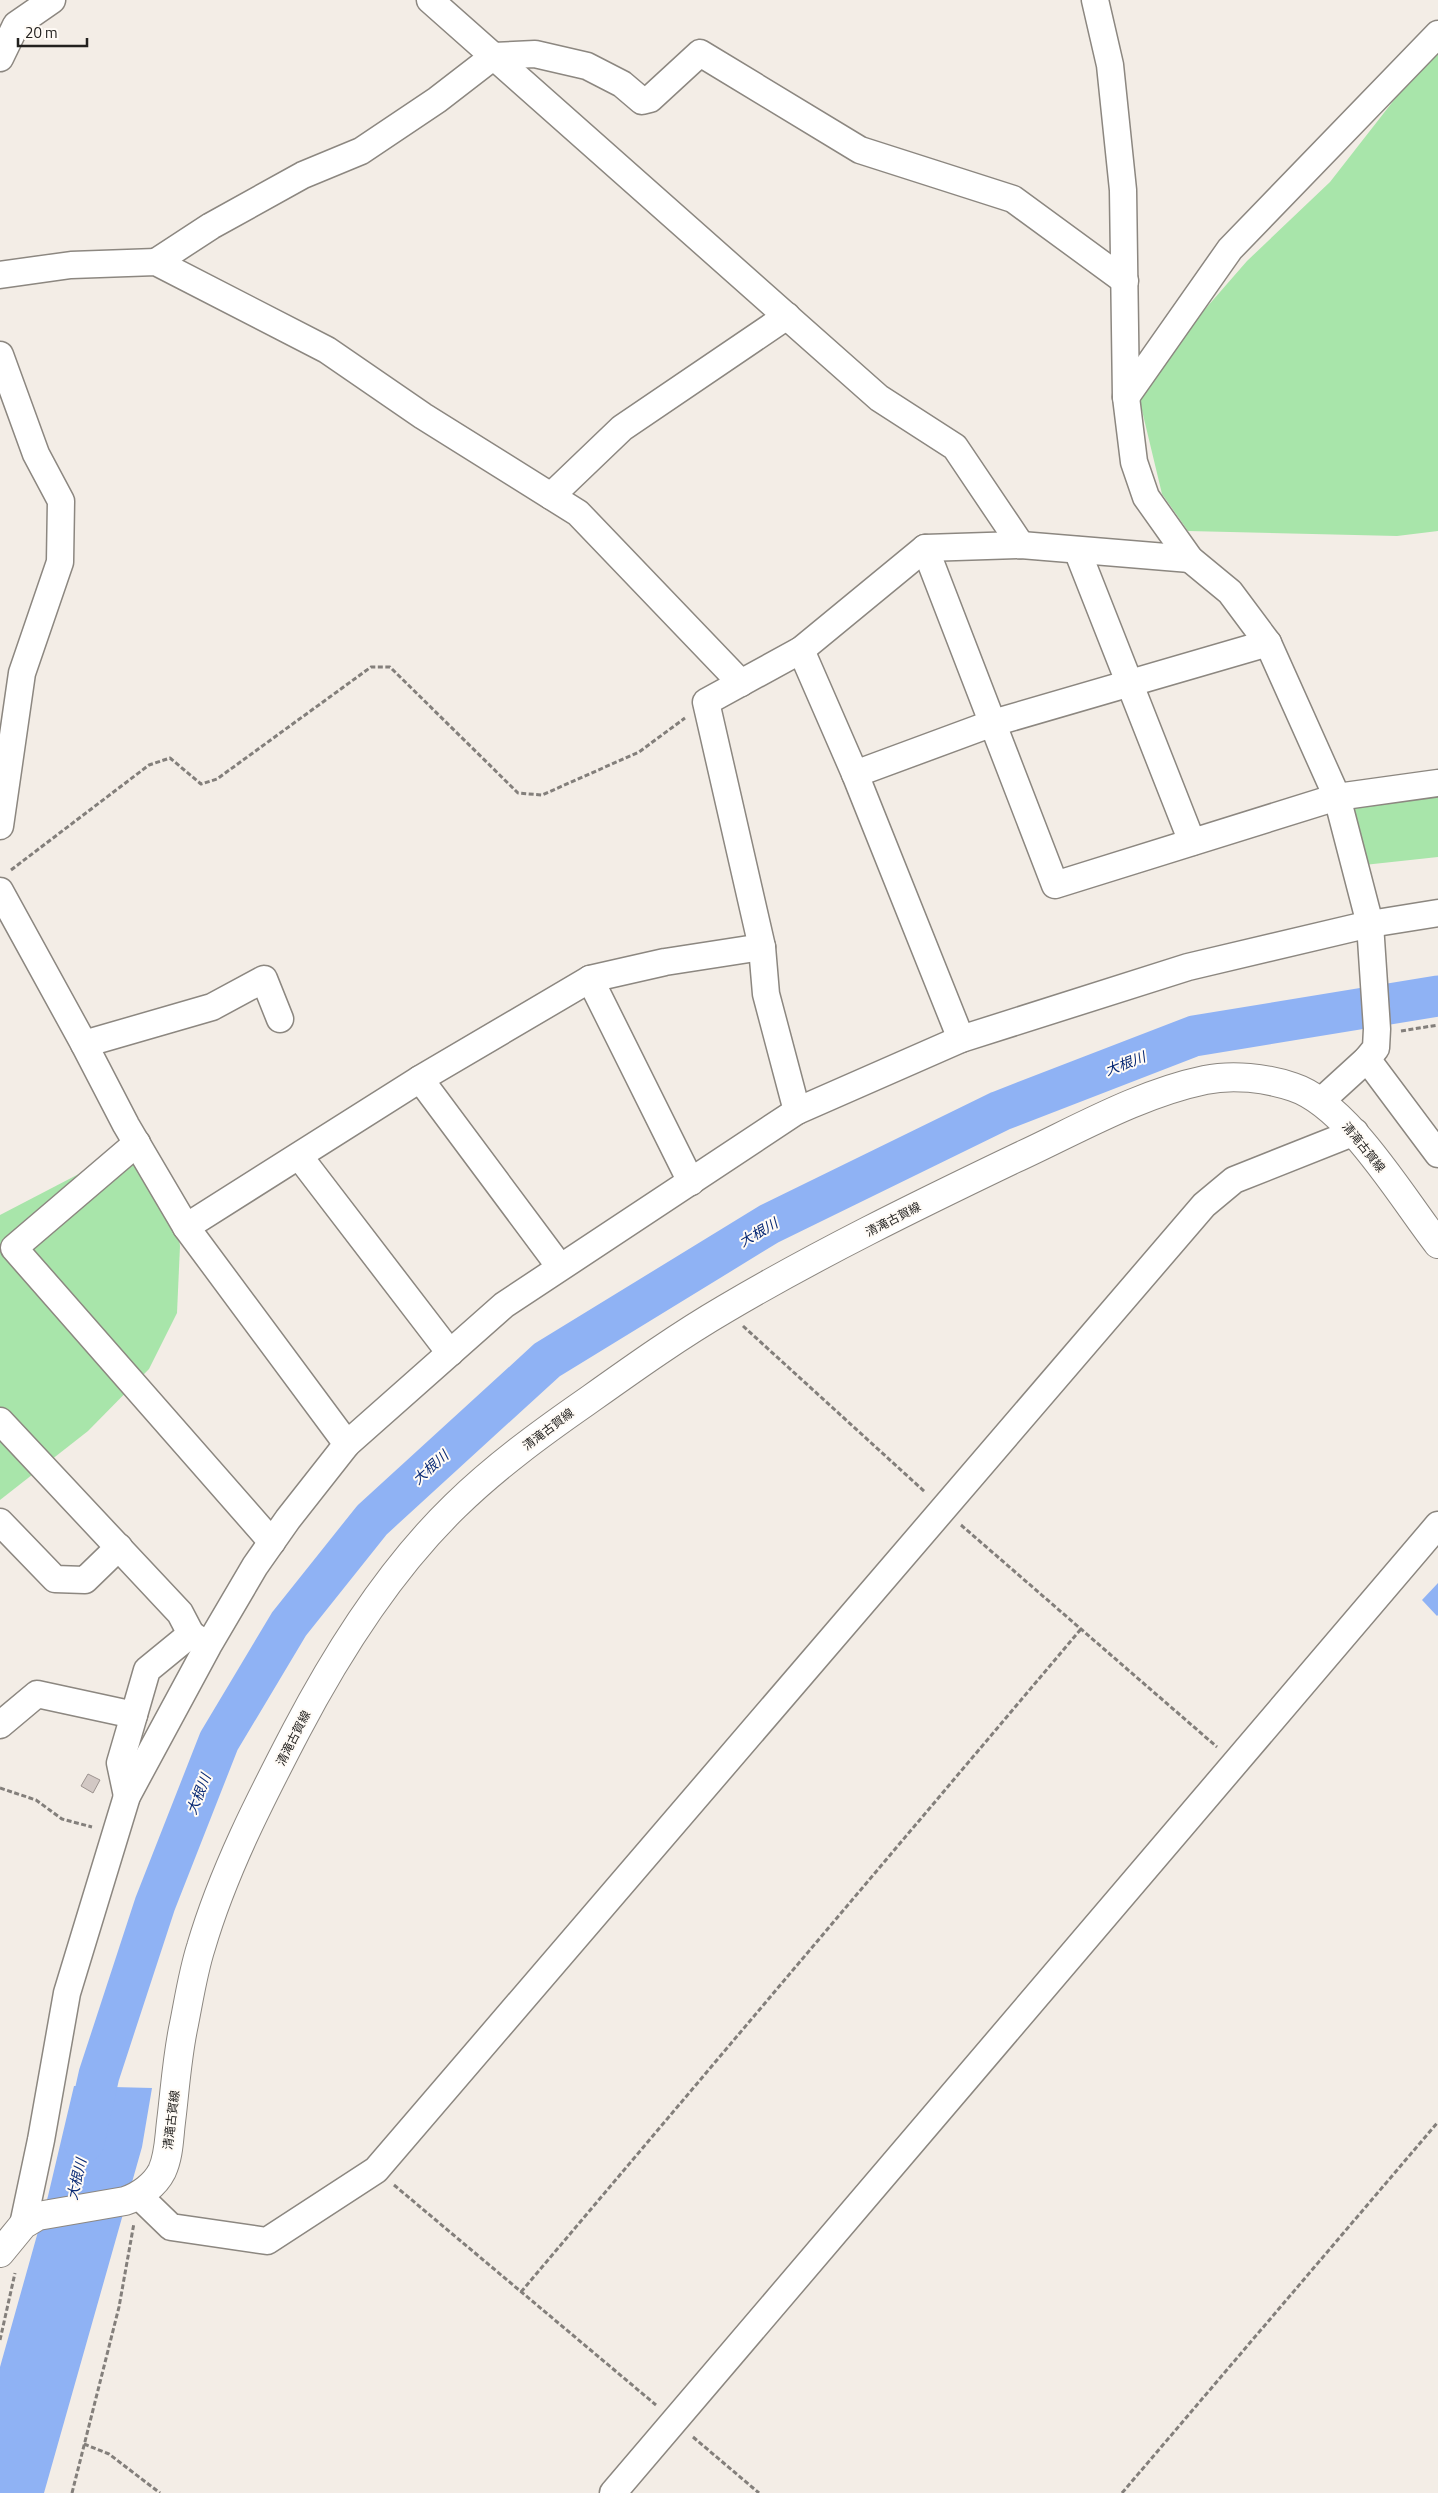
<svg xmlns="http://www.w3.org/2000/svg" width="1438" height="2493" viewBox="0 0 1438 2493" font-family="'Titillium Web','Noto Sans JP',sans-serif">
  <rect width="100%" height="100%" fill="#f3ede6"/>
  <g fill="#a8e5aa">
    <polygon points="1438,54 1438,531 1397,536 1188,531 1162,494 1139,398 1186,331 1247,261 1330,182 1401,91"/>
    <polygon points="1438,792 1438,857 1364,865 1350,806"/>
    <polygon points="140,1161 174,1204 180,1246 177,1313 149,1369 88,1431 0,1500 0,1215 98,1164"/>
  </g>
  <g fill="#8fb2f4">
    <polygon points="1438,1583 1438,1615 1437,1616 1422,1600"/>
    <polygon points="74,2086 152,2088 142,2147 44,2493 0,2493 0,2367 48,2196"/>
  </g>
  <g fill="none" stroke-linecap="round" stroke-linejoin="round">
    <polyline stroke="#8fb2f4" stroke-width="41" points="84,2142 99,2075 155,1904 219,1741 289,1624 372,1520 547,1360 769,1224 1000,1111 1194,1036 1438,996"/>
  </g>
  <polygon fill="#d2c8c4" stroke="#9c938f" points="88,1774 100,1780 93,1793 81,1786"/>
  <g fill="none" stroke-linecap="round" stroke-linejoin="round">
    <defs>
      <g id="minor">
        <polyline points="430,0 879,398 955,447 1021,545"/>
        <polyline points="1095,0 1110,65 1123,190 1126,397 1134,462 1146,497 1190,559 1230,592 1268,643 1337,797 1370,924 1377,1029 1376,1048 1367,1059 1321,1101"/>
        <polyline points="0,58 16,25 52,0"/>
        <polyline points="156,262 211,226 303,175 361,151 437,100 494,56 535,54 587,66 622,84 642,101 650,99 700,53 860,150 1013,199 1125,281"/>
        <polyline points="0,275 71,265 156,262 327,350 423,416 578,513 741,683"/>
        <polyline points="0,355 36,454 61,501 60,562 22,673 0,826"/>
        <polyline points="1126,397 1230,249 1438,34"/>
        <polyline points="551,496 622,428 787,316"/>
        <polyline points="925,548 1055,885 1337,797 1438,783"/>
        <polyline points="1077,550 1192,842"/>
        <polyline points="801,650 855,774 961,1039"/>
        <polyline points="855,774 993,723 1268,643"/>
        <polyline points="0,891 84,1044 126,1125 186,1227 347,1444"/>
        <polyline points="590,979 691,1182"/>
        <polyline points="84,1044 212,1007 264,979 280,1019"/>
        <polyline points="1367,1059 1438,1154"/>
        <polyline points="420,1079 560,1267"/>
        <polyline points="797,1111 766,994 762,947 706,702 801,650 925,548 1021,545 1190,559"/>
        <polyline points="137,1143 14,1248 272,1542"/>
        <polyline points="299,1156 450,1353"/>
        <polyline points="186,1227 420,1079 590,979 665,962 762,947"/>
        <polyline points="0,1421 180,1613 191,1634"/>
        <polyline points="0,1522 55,1579 85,1580 119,1547"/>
        <polyline points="0,1725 37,1694 134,1715 147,1670 191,1634 206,1644"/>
        <polyline points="127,1796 120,1763 134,1715"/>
        <polyline points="139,2196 171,2227 267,2241 376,2170 1204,1205 1234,1180 1355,1132"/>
        <polyline points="23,2225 41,2140 67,1993 127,1796 208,1646 255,1566 288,1519 347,1444 504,1305 797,1111 961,1039 1188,967 1370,924 1438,913"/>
        <polyline points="613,2493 1438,1525"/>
      </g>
      <path id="major" d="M0,2253L23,2225L38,2216L125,2201C140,2196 155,2185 162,2171C169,2156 169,2138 171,2122C175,2090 177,2056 184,2024C189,1999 193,1972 201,1947C223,1872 260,1800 296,1731C338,1651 389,1570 455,1506C495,1467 540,1434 586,1402C631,1370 677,1337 725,1309C818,1254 916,1206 1014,1159C1075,1131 1138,1094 1205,1080C1233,1074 1266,1078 1293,1087C1348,1105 1402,1198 1438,1244"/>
    </defs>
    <use href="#minor" stroke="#8c8780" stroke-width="29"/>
    <use href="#major" stroke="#8c8780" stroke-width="30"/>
    <g stroke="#837f7b" stroke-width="3" stroke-dasharray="5 2.5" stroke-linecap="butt">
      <polyline points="11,870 149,765 170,758 201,784 217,779 371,667 390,667 518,793 542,795 639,752 685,718"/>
      <polyline points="1401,1031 1438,1025"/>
      <polyline points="743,1326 925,1492"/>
      <polyline points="961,1525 1217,1747"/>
      <polyline points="0,1788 36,1800 62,1819 92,1827"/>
      <polyline points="394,2185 656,2405"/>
      <polyline points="521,2292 1081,1629"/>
      <polyline points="0,2340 15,2273"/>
      <polyline points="693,2437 759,2493"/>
      <polyline points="84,2444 109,2454 160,2493"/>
      <polyline points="72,2493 119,2307 134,2223"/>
      <polyline points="1122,2493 1438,2122"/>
    </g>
    <use href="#minor" stroke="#fff" stroke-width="26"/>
    <use href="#major" stroke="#fff" stroke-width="28"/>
  </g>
  <g text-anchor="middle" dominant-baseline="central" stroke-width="4" stroke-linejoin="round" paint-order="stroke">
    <g font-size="12" fill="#23211f" stroke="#fffbf6">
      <text transform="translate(1364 1147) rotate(51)">清滝古賀線</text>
      <text transform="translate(893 1219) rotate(-27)">清滝古賀線</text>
      <text transform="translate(548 1429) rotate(-37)">清滝古賀線</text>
      <text transform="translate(293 1738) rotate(-63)">清滝古賀線</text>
      <text transform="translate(171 2120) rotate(-83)">清滝古賀線</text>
    </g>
    <g font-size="14" font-style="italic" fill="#092a75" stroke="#fffbf6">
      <text transform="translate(1125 1063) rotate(-21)">大根川</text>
      <text transform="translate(758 1232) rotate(-30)">大根川</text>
      <text transform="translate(430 1467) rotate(-42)">大根川</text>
      <text transform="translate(198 1794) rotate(-69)">大根川</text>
      <text transform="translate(76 2179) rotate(-77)">大根川</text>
    </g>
  </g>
  <path d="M18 38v8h69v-8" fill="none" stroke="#23211f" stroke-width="2.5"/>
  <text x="25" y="38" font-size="15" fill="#23211f" stroke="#fffbf6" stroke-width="4" paint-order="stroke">20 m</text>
</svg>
